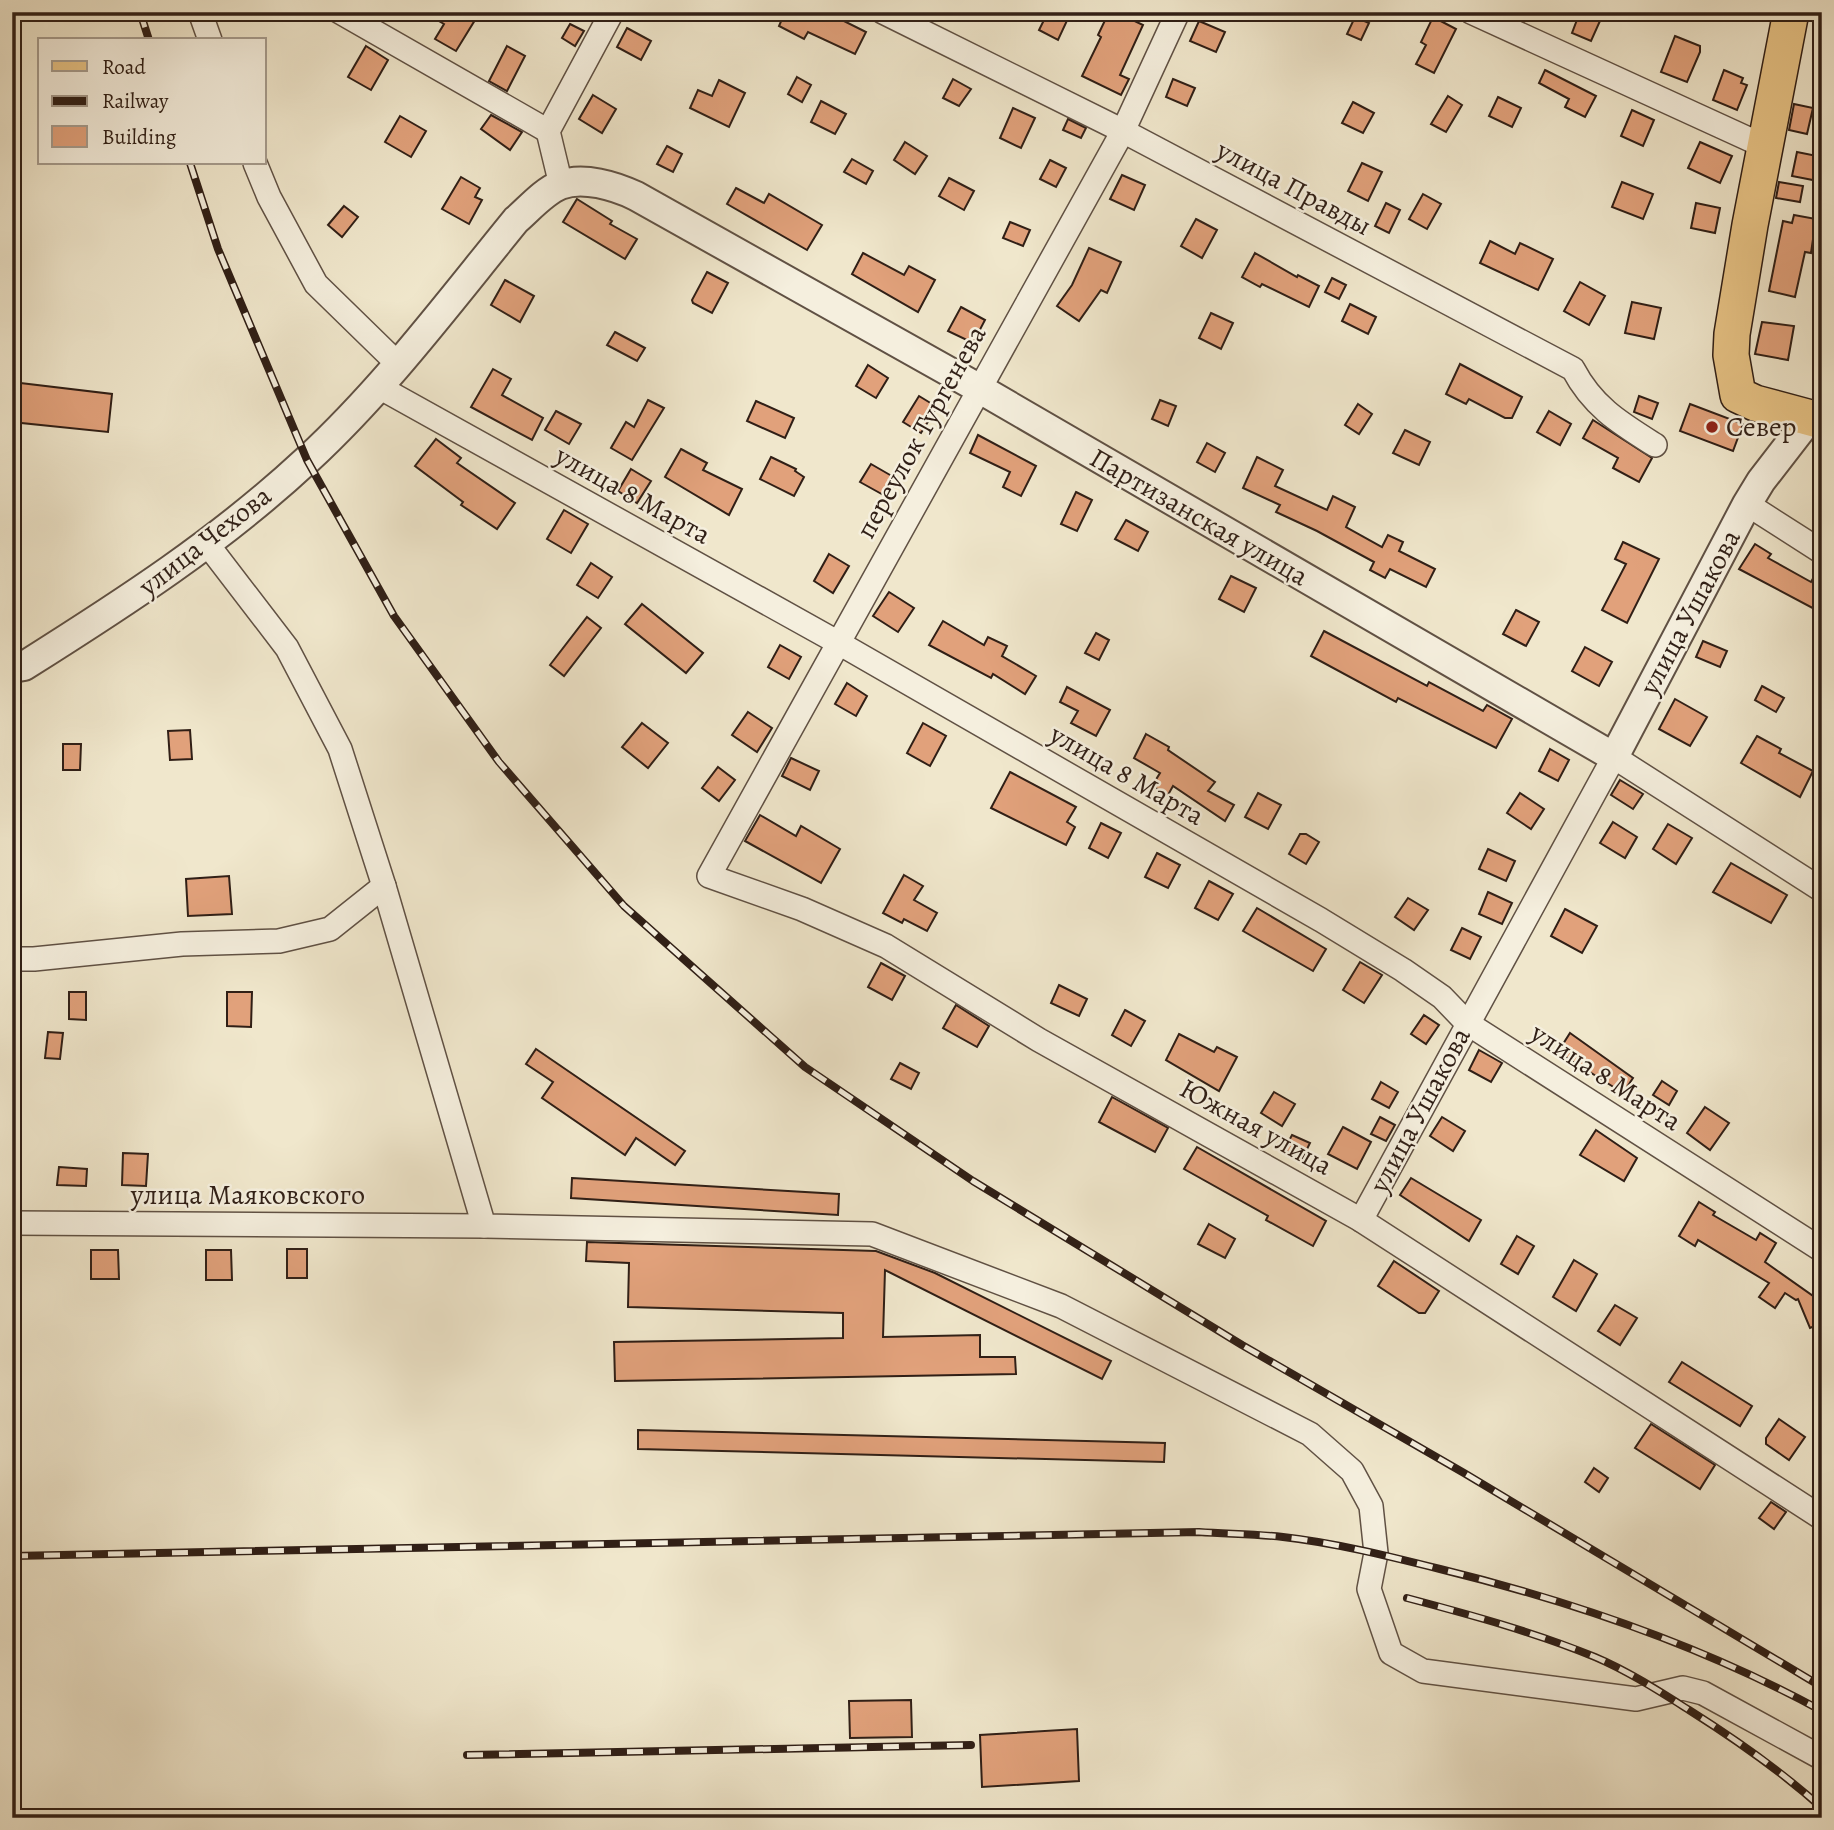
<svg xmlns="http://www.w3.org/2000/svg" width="1834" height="1830" viewBox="0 0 1834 1830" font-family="Alegreya,serif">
  <rect width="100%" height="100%" fill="#f0e7cc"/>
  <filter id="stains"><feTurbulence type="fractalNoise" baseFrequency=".00286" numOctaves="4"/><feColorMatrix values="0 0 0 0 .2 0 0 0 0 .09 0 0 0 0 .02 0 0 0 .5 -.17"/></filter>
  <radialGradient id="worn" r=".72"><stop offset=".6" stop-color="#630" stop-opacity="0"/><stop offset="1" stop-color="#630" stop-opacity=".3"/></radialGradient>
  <g fill="#e1a17b" stroke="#301f16" stroke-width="2">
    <polygon points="423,12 461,12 475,20 456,51 435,39 444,24"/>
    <polygon points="785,12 826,12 866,32 855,54 808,32 804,39 779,26"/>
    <polygon points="1048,12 1071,12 1058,40 1039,30"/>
    <polygon points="1109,12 1116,12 1143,25 1120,75 1129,79 1121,95 1082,76 1101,37 1098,35"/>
    <polygon points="1580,12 1604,12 1591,41 1572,33"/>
    <polygon points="1355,17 1369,23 1361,40 1347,34"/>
    <polygon points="1433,17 1456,29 1434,73 1416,64 1426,45 1421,42"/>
    <polygon points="1199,21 1225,32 1216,52 1190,41"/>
    <polygon points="570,24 584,31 575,46 562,38"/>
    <polygon points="627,28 651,41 641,60 617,47"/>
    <polygon points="1675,36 1700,46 1700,52 1687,82 1661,72"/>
    <polygon points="366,46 388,60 371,90 348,77"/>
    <polygon points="507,46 525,56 507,91 489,81"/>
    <polygon points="1545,70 1596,96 1585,117 1565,107 1569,99 1539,83"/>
    <polygon points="1724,70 1743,78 1741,83 1747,85 1737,110 1713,100"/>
    <polygon points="797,77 811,85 802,102 788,94"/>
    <polygon points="953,79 971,89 959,106 943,98"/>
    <polygon points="1173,79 1195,88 1187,106 1166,97"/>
    <polygon points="719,80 745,93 729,127 690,108 698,90 712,96"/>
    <polygon points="593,95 616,109 602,133 579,119"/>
    <polygon points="1448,96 1462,105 1446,132 1431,124"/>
    <polygon points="1498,97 1521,108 1512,127 1489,116"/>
    <polygon points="821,101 846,114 835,134 811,122"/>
    <polygon points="1353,102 1374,113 1363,133 1342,123"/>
    <polygon points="1794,104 1813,108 1807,134 1789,130"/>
    <polygon points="1013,108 1035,118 1021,148 1000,138"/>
    <polygon points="1632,110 1654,120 1643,146 1621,136"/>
    <polygon points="491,115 522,132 510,150 481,129"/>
    <polygon points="400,116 426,131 411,157 385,142"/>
    <polygon points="1068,119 1086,128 1081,138 1063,130"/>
    <polygon points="905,142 927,156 915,174 894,160"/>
    <polygon points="1700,142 1732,156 1720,183 1688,168"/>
    <polygon points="667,146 682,154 673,172 657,164"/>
    <polygon points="1797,152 1822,157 1822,173 1820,173 1818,181 1792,176"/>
    <polygon points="852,159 873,171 866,184 844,172"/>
    <polygon points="1050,160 1066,168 1056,187 1040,179"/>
    <polygon points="1362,163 1382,172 1368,201 1348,191"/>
    <polygon points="1122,175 1145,185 1134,210 1110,199"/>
    <polygon points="461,177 480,188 475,197 482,200 469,224 442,209"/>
    <polygon points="949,178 974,191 964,210 939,196"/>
    <polygon points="1622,182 1653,194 1643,219 1612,207"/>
    <polygon points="1779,182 1803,186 1800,202 1776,198"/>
    <polygon points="736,188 764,203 769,194 822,225 807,250 727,204"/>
    <polygon points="1423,194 1441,204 1427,229 1409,219"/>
    <polygon points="577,199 612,221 610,224 637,239 625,259 563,222"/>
    <polygon points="1386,203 1400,210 1389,233 1375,226"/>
    <polygon points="1696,203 1720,208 1715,233 1691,228"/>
    <polygon points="344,206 358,217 342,237 328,225"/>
    <polygon points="1794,215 1816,219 1811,253 1805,252 1795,297 1769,291 1783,221 1792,223"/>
    <polygon points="1196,219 1217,230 1202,258 1181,246"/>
    <polygon points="1010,222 1030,230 1023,246 1003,238"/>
    <polygon points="1490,241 1515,254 1520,243 1553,259 1538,290 1480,263"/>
    <polygon points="1089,248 1121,262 1107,293 1101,290 1079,321 1057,306 1072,285"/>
    <polygon points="863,253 904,275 909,266 935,280 918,312 852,274"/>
    <polygon points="1255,253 1297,277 1298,275 1319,286 1309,307 1262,284 1260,287 1242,277"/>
    <polygon points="707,272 728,283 712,313 693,303 692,300"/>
    <polygon points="1332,278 1346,285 1339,299 1325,292"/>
    <polygon points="505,280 534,296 520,322 491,305"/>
    <polygon points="1580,282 1605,296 1589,325 1564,311"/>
    <polygon points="1632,302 1661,308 1654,339 1625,333"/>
    <polygon points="1350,304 1376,317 1368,334 1342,321"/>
    <polygon points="961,307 985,320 973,343 948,331"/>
    <polygon points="1211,313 1233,323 1221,349 1199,338"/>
    <polygon points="1762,322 1794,326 1788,360 1755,354"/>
    <polygon points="615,332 645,348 637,361 607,345"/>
    <polygon points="1460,364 1522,397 1512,418 1505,418 1469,399 1466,404 1446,394"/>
    <polygon points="868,365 888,378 876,398 856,386"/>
    <polygon points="493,369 511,379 502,395 543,418 532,440 471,407"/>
    <polygon points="12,382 112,394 108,432 12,422"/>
    <polygon points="919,396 937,407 921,433 903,422"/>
    <polygon points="1639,396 1658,403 1652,419 1634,412"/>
    <polygon points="648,400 664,408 632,460 611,448 626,422 634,427"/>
    <polygon points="1160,400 1176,406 1168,426 1152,419"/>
    <polygon points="756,401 794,418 785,438 747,421"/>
    <polygon points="1358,404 1372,414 1359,434 1345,425"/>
    <polygon points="1690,404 1743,424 1733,451 1680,431"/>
    <polygon points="556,411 581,424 569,444 545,430"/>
    <polygon points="1549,411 1571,424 1560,445 1537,432"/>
    <polygon points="1593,420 1652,458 1639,482 1613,468 1618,458 1583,438"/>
    <polygon points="1405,430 1430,442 1419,465 1393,453"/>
    <polygon points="978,435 1036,466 1021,496 1003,487 1010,472 970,453"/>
    <polygon points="436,439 461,458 457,463 515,503 497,529 461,505 463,502 415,466"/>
    <polygon points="1207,443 1225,453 1215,472 1197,462"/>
    <polygon points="681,449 707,463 703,470 742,489 729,515 665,477"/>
    <polygon points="771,457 796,469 795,471 804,477 794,496 760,479"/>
    <polygon points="1257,457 1283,470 1275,486 1327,510 1333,496 1355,507 1346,527 1382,547 1388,535 1403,542 1399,551 1435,569 1426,587 1390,569 1385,578 1370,570 1374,562 1317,531 1276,512 1280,505 1243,488"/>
    <polygon points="871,464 897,479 887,497 860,482"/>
    <polygon points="631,469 651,481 637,503 618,491"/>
    <polygon points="1076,492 1092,500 1077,531 1061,524"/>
    <polygon points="564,510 588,524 571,553 547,539"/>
    <polygon points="1126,520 1148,532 1138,551 1115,539"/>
    <polygon points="1623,542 1659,559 1627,623 1602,610 1626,564 1615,559"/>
    <polygon points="1755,544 1771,554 1768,558 1811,582 1820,566 1822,566 1822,613 1739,569"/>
    <polygon points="829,554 849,566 833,593 814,581"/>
    <polygon points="591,563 612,577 598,598 577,585"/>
    <polygon points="1231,576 1256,588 1244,612 1219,599"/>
    <polygon points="889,592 914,608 898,632 873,616"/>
    <polygon points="642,604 703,653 686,673 625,624"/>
    <polygon points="1516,610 1539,622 1526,646 1503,634"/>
    <polygon points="587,617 601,628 564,676 550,665"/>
    <polygon points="943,621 984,645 988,637 1007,646 1002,656 1036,676 1025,694 993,674 991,678 929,645"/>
    <polygon points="1324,631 1427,686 1429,682 1483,711 1487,705 1512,719 1496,748 1398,698 1396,702 1311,656"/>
    <polygon points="1096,633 1109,640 1099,660 1085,653"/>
    <polygon points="1703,641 1727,651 1720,667 1696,657"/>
    <polygon points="780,645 801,657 789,679 768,667"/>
    <polygon points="1585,647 1612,662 1599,686 1572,671"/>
    <polygon points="847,683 867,696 856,716 835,704"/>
    <polygon points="1762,686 1784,698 1776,712 1755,700"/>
    <polygon points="1067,687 1110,710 1096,736 1071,723 1078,711 1060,702"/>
    <polygon points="1675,699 1707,717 1690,746 1659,729"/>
    <polygon points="748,712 772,728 757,752 732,735"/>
    <polygon points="642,723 668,743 648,768 622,747"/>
    <polygon points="923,723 946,736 930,766 907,753"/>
    <polygon points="190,730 192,759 170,760 168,731"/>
    <polygon points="1146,734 1169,747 1168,750 1215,782 1208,791 1234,805 1225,821 1173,786 1168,795 1152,786 1160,773 1134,758"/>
    <polygon points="1757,736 1781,749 1779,753 1813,771 1800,797 1741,763"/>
    <polygon points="63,744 81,744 80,770 63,770"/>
    <polygon points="1550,749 1569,760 1558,781 1539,771"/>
    <polygon points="791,758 819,771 810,790 782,776"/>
    <polygon points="718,767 735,780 719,801 702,788"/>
    <polygon points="1010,772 1076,807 1067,822 1075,827 1066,845 991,808"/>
    <polygon points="1620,780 1643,794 1633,809 1611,795"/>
    <polygon points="1258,793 1281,805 1268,829 1245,817"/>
    <polygon points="1520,793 1544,809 1531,829 1507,813"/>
    <polygon points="760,815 796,836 801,826 840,849 821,883 745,841"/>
    <polygon points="1613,822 1637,837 1625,858 1600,843"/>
    <polygon points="1101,823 1121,833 1108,858 1089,848"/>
    <polygon points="1668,824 1692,838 1676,864 1653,849"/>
    <polygon points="1300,834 1306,834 1319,842 1306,864 1289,854"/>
    <polygon points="1488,849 1515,861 1506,881 1479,869"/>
    <polygon points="1157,853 1180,865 1168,888 1145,877"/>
    <polygon points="1731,863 1787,895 1771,923 1713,892"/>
    <polygon points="904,875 923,886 914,900 937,913 927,931 904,919 902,923 883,913"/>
    <polygon points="229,876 232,914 188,916 186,879"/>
    <polygon points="1209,881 1233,894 1218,920 1195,908"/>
    <polygon points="1488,892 1512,903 1502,924 1479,914"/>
    <polygon points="1408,898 1428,910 1414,930 1395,917"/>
    <polygon points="1257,908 1326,949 1313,971 1243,931"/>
    <polygon points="1565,909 1597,926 1582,953 1551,936"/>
    <polygon points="1462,928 1481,937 1470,959 1451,950"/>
    <polygon points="1360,962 1382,975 1364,1003 1343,990"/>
    <polygon points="881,963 905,976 892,1000 868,987"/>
    <polygon points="1059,985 1087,999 1079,1016 1051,1003"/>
    <polygon points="69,992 86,992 86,1020 69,1019"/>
    <polygon points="227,992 252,992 251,1027 227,1026"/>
    <polygon points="956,1005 989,1026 977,1047 943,1028"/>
    <polygon points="1125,1010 1145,1021 1131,1046 1112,1035"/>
    <polygon points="1424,1015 1439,1025 1426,1044 1411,1034"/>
    <polygon points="48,1032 63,1033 60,1059 45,1058"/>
    <polygon points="1570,1033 1633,1078 1623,1093 1558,1052"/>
    <polygon points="1179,1034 1214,1052 1217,1047 1237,1057 1219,1091 1166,1060"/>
    <polygon points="536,1049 685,1151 675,1165 636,1138 625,1155 542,1098 553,1082 526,1064"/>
    <polygon points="1479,1050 1502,1063 1491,1082 1469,1070"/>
    <polygon points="900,1063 919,1073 911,1089 891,1079"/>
    <polygon points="1662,1081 1677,1091 1669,1105 1653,1095"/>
    <polygon points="1381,1082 1398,1092 1389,1108 1372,1099"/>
    <polygon points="1274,1092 1295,1104 1282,1126 1261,1113"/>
    <polygon points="1112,1097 1168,1128 1155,1152 1099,1122"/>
    <polygon points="1705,1107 1729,1123 1710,1150 1687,1133"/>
    <polygon points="1380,1117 1395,1125 1386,1141 1371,1134"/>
    <polygon points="1442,1117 1465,1131 1453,1151 1430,1136"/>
    <polygon points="1343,1127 1371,1142 1357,1169 1328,1154"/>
    <polygon points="1596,1130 1637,1158 1624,1181 1580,1155"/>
    <polygon points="1292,1135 1310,1143 1302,1159 1284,1150"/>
    <polygon points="1197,1147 1326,1221 1313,1246 1266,1220 1268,1216 1184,1169"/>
    <polygon points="123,1153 148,1154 146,1186 122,1185"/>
    <polygon points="59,1167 87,1169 86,1186 57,1185"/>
    <polygon points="572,1178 839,1194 838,1215 571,1198"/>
    <polygon points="1411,1178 1481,1220 1469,1241 1400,1195"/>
    <polygon points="1699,1202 1715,1212 1713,1215 1756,1240 1760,1233 1776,1243 1765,1262 1813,1296 1822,1317 1822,1323 1810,1328 1798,1299 1796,1300 1785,1293 1775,1308 1759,1297 1769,1283 1698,1240 1695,1246 1679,1236"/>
    <polygon points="1209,1224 1235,1239 1225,1258 1198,1244"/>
    <polygon points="1517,1236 1534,1246 1518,1274 1501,1264"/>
    <polygon points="587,1242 876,1251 935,1273 1111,1361 1102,1379 885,1270 883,1337 980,1335 980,1357 1015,1357 1016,1374 615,1381 614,1342 843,1338 843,1313 628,1307 629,1263 586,1261"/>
    <rect x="287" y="1249" width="20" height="29"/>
    <polygon points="91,1250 118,1250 119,1279 91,1279"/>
    <polygon points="206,1250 231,1250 232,1280 206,1280"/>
    <polygon points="1574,1260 1597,1274 1576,1311 1553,1297"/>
    <polygon points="1394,1261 1439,1291 1425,1313 1419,1313 1378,1286"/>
    <polygon points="1615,1305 1637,1318 1620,1345 1598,1331"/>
    <polygon points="1682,1362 1752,1406 1740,1426 1669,1382"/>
    <polygon points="1779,1419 1805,1437 1789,1460 1766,1444 1766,1438"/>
    <polygon points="1651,1424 1715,1465 1700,1489 1635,1448"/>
    <polygon points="638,1430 1165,1443 1164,1462 638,1449"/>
    <polygon points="1594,1468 1608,1478 1599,1492 1585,1482"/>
    <polygon points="1771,1502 1786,1512 1774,1529 1759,1518"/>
    <polygon points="911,1700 912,1737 850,1738 849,1701"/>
    <polygon points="1077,1729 1079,1781 982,1787 980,1735"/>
  </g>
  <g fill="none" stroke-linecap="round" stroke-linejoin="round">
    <defs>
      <g id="minor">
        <polyline points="200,12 210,40"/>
        <polyline points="340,12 548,131"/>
        <path d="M883,12L1123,131L1573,369C1593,407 1620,423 1655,445"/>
        <polyline points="1178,12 1123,131 709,876 802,909 886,946 1039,1040 1361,1220 1822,1518"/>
        <polyline points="1471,12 1766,147"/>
        <polyline points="255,163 269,197 316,284 398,364"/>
        <polyline points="561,185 548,131 612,12"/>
        <polyline points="379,387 837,642 1321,920 1403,970 1442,997 1467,1023 1822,1250"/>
        <polyline points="1747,504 1822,552"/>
        <polyline points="208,545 287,648 340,749 384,886 484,1226 872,1234 1061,1306 1310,1434 1352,1471 1371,1506 1376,1553 1369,1589 1391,1653 1423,1671 1636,1699 1683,1688 1703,1693 1822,1758"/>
        <polyline points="12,959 34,959 182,944 279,941 330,929 384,886"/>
        <polyline points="1361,1220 1614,757 1822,890"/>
        <polyline points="12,1223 484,1226"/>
      </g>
      <path id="tertiary" d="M12,668L24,666C124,603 220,541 307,460C385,388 449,302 516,220C529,209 543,192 560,185C583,176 615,186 636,196L980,389L1614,757L1747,504L1761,481L1809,419"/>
      <polyline id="primary" points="1791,12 1750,225 1732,334 1731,355 1738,395 1755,403 1822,421"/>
    </defs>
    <use href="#minor" stroke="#605144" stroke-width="26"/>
    <use href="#tertiary" stroke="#605144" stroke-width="32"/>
    <use href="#primary" stroke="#301f16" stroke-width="38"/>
    <use href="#minor" stroke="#f5efde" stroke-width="23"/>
    <use href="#tertiary" stroke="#f5efde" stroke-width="28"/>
    <use href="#primary" stroke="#e8c486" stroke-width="35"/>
    <defs>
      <g id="rail">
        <polyline points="140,12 149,40"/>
        <polyline points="190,163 218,249 307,460 394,616 499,762 624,906 805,1067 973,1181 1242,1345 1464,1473 1822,1687"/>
        <path d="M12,1556L1199,1532C1227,1534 1255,1534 1283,1537C1336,1543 1388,1556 1440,1569C1571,1601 1703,1646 1822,1711"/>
        <path d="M1407,1598C1471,1615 1534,1632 1595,1657C1628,1671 1659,1691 1689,1710C1735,1739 1781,1771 1822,1808"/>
        <polyline points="467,1755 971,1745"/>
      </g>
    </defs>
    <use href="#rail" stroke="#301f16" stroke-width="8"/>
    <use href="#rail" stroke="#f5efde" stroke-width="5" stroke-dasharray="16" stroke-linecap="butt"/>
  </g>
  <circle fill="#8f2418" stroke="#f5efde" stroke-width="2.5" cx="1712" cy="427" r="7"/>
  <g text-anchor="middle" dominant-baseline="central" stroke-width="5" stroke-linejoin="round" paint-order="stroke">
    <g font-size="28" fill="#301f16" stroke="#f5efde">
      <text transform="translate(1294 188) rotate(28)">улица Правды</text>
      <text transform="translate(921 432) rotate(-61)">переулок Тургенева</text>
      <text transform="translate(633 495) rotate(29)">улица 8 Марта</text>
      <text transform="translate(1199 517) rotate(30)">Партизанская улица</text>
      <text transform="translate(205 541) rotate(-38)">улица Чехова</text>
      <text transform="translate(1690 612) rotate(-62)">улица Ушакова</text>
      <text transform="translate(1127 775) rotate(30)">улица 8 Марта</text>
      <text transform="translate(1606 1077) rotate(33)">улица 8 Марта</text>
      <text transform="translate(1420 1110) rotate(-62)">улица Ушакова</text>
      <text transform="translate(1256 1127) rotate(29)">Южная улица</text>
      <text x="248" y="1195">улица Маяковского</text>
    </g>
    <g font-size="28" fill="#301f16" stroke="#f5efde" text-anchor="start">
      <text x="1726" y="427">Север</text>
    </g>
  </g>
  <rect width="1834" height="1830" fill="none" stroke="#f0e7cc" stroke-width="42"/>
  <rect x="14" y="14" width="1806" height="1802" fill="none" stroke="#301f16" stroke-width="3.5"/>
  <rect x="21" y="21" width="1792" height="1788" fill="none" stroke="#301f16" stroke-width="2"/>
  <rect x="38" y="38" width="228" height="126" fill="#f5efde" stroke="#a69c8e" stroke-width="2"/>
  <rect x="52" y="61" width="35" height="10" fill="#e8c486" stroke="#a69c8e" stroke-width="2"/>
  <text x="102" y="74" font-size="21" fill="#301f16">Road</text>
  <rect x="52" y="96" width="35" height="10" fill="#301f16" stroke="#a69c8e" stroke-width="2"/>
  <text x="102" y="108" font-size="21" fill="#301f16">Railway</text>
  <rect x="52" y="126" width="35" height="21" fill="#e1a17b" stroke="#a69c8e" stroke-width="2"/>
  <text x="102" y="144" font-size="21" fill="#301f16">Building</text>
  <rect width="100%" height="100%" filter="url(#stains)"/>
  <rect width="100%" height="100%" fill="url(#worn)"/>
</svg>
